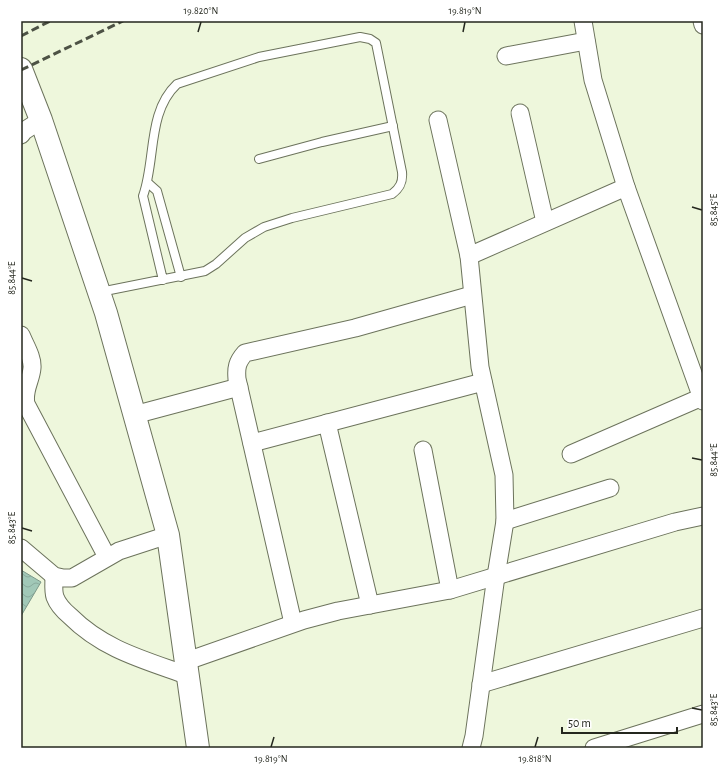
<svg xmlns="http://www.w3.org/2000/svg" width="724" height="769" viewBox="0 0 724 769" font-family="'Alegreya Sans',sans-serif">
  <defs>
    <pattern id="water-waves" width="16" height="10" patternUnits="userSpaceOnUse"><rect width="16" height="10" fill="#a1c8b7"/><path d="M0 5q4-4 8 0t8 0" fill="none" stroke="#8aac9d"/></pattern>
  </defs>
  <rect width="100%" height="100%" fill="#eef7dc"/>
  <polygon fill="url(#water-waves)" stroke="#7c9889" points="21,570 41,582 21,616"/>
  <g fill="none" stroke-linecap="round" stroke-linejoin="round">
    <defs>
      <g id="service">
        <polyline points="259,159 322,142 393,126"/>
        <polyline points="148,183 157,191 181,277"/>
        <path d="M100,292L205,271L216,264L245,238L264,227L292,218L392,194C400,188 403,182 402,172L376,43L370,39L360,37L259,57L177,84C147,112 156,160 143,196L163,280"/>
      </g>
      <g id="minor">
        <polyline points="583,21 593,80 626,187 703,401"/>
        <polyline points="702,21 703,25"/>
        <polyline points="506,56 586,41"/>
        <polyline points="520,113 545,222"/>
        <polyline points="438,120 469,256 480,367 504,475 505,521 496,576 474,736 471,748"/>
        <polyline points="21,135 24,131 41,120"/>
        <polyline points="469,256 626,187"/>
        <path d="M21,335C25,345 33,357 32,368C31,381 23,390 26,404L107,557"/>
        <polyline points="134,415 239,387"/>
        <polyline points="327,423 370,605"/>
        <polyline points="252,443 483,382"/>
        <polyline points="423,450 450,590"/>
        <polyline points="571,454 702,397"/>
        <polyline points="505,521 610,488"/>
        <polyline points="21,548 54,576 63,578 72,578 119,551 168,535"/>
        <path d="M54,576C54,583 53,591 55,597C58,605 64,611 70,616C104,650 145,660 189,676"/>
        <path d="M293,623L237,379C236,368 237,362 245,353L355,328L472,295"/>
        <polyline points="187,661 304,620 338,611 450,590 675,522 703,516"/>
        <polyline points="481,684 703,618"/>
        <polyline points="594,748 703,714"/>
      </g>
      <polyline id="trunk" points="21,69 41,120 106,313 168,535 198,748"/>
    </defs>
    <use href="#service" stroke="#6c735c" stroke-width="10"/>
    <use href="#minor" stroke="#6c735c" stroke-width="19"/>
    <use href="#trunk" stroke="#6c735c" stroke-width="24"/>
    <use href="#service" stroke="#fff" stroke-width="8"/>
    <use href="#minor" stroke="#fff" stroke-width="17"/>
    <use href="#trunk" stroke="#fff" stroke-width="22"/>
    <g stroke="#4d5245" stroke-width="3" stroke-dasharray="8 4" stroke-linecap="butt">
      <polyline points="21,36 50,21"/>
      <polyline points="21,70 123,21"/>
    </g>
  </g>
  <path fill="none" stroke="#24271e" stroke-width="1.5" d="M198,32L201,22M463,32L465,22M692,207L702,210M22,278L32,281M692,458L702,460M22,528L32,531M692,708L702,710M271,747L274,737M535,747L538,737"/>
  <rect width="724" height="769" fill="none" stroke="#ffffff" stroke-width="44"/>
  <path d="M562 727v6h115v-6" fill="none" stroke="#24271e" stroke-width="2"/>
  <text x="568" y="727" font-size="12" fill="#24271e" stroke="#ffffff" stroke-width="3" paint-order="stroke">50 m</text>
  <rect x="22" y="22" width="680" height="725" fill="none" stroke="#24271e" stroke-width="1.5"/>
  <g font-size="10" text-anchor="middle" fill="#24271e">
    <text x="201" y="14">19.820°N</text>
    <text x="465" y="14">19.819°N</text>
    <text transform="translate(713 210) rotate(-90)" y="4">85.845°E</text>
    <text transform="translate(11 278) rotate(-90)" y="4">85.844°E</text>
    <text transform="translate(713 460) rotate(-90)" y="4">85.844°E</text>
    <text transform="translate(11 528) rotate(-90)" y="4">85.843°E</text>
    <text transform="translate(713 710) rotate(-90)" y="4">85.843°E</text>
    <text x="271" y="762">19.819°N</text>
    <text x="535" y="762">19.818°N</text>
  </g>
</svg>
